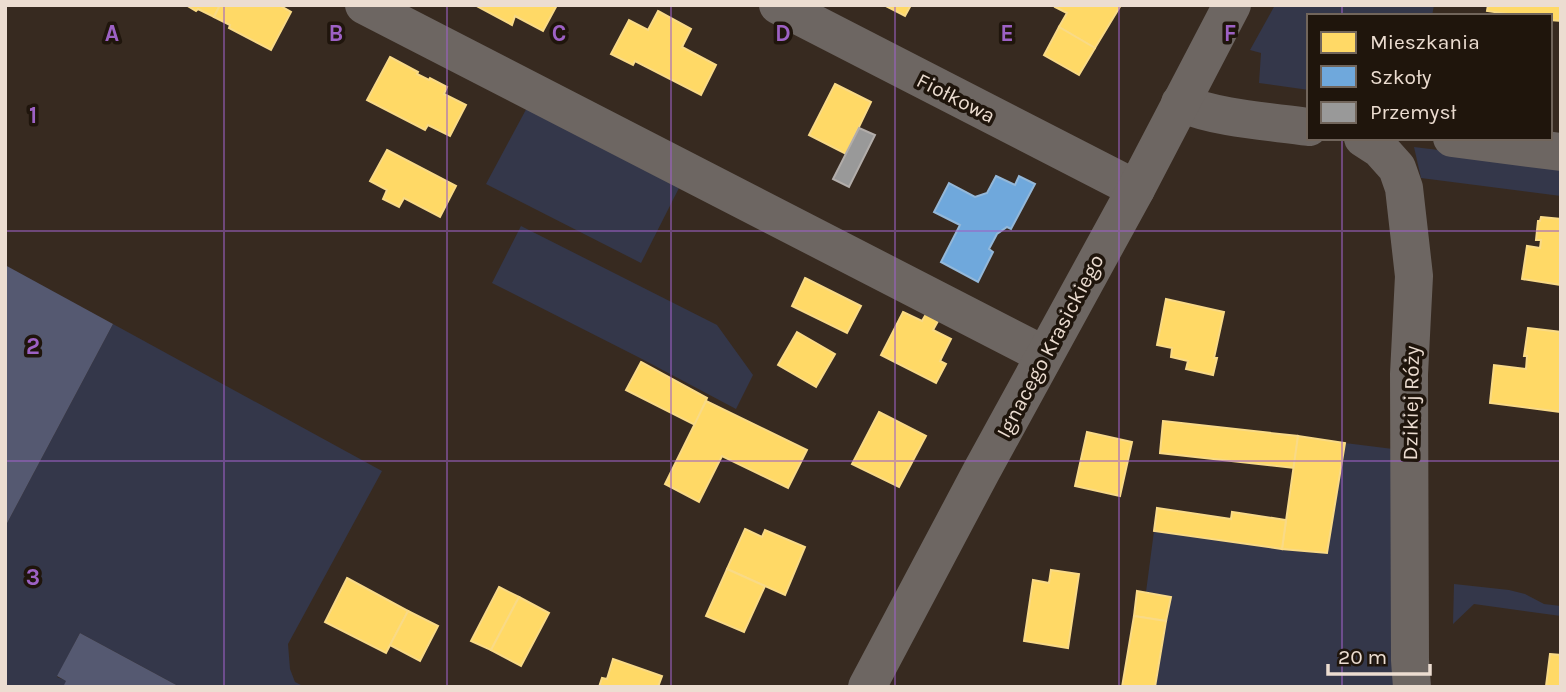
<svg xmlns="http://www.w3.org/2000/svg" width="1566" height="692" viewBox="0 0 1566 692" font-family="Karla,sans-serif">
  <rect width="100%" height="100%" fill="#372a20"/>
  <g fill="#34374a">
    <polygon points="1275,5 1434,5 1432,16 1309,16 1309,90 1259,83 1261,53 1250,50"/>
    <polygon points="529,104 682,182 641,263 486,184"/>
    <polygon points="1414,147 1561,165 1561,196 1421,178"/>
    <polygon points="521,226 717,325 753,375 736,409 642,359 492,283"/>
    <polygon points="113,324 382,471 288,644 290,669 295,682 305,687 180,687 80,633 57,677 67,681 63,687 5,687 5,527"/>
    <polygon points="1345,443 1393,449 1401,687 1155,687 1171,597 1146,592 1154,531 1282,549 1327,553"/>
    <polygon points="1454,584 1509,590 1525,594 1544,604 1561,606 1561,616 1474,604 1453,624"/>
  </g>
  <g fill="#555971">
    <polygon points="5,265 113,324 5,527"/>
    <polygon points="80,633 180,687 63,687 66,681 57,676"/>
  </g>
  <g fill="#ffd966" stroke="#f9da86" stroke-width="2">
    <polygon points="186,5 220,5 214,17 198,9 196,11"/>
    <polygon points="220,5 279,5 291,12 271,50 229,28 230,25 214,17"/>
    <polygon points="475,5 557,5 543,31 515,16 512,25"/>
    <polygon points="884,5 911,5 905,16"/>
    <polygon points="1056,5 1121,5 1095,48 1059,27 1067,13 1055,7"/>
    <polygon points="1488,5 1561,5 1561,21 1550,20 1550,16 1521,16 1487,11"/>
    <polygon points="658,11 691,29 682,47 716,65 701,95 635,61 633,65 611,54 629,20 648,30"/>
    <polygon points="1059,27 1095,48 1079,75 1044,55"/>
    <polygon points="390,57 418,72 417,74 429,80 430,78 447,87 444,94 466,105 450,136 428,125 425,130 367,100"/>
    <polygon points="835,84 871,102 846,154 809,135"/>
    <polygon points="387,150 456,186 440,217 404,198 399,207 383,199 387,190 370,181"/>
    <polygon points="1541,217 1561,219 1561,285 1522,279 1527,246 1540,248 1541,240 1536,240 1538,221 1540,221"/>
    <polygon points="805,278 861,306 847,333 792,306"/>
    <polygon points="1166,299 1224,312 1214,358 1217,358 1213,375 1186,369 1188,361 1171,357 1172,348 1157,345"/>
    <polygon points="903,312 922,321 926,314 938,321 933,330 951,339 940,361 946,364 936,383 881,355"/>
    <polygon points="1528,328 1561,332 1561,412 1490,403 1494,365 1526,369 1527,356 1524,356"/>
    <polygon points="797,332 835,354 816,387 778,365"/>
    <polygon points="641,362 707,398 695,425 626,390"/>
    <polygon points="706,401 807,450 788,488 722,456 699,502 665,484"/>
    <polygon points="879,412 926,436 899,487 852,464"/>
    <polygon points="1163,421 1298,436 1294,468 1160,453"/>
    <polygon points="1087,432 1132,442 1120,496 1075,486"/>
    <polygon points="1298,436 1345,443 1327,553 1282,549"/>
    <polygon points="1157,508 1231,519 1232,512 1286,520 1282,549 1154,531"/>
    <polygon points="745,529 762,537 765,530 805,547 785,595 727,569"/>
    <polygon points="727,569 765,586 744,632 706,616"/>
    <polygon points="1051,570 1079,574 1068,648 1024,641 1033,580 1049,583"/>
    <polygon points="347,578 408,611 386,653 325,622"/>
    <polygon points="499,587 519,597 491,650 471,641"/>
    <polygon points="1137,591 1171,597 1166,621 1134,616"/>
    <polygon points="519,597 549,613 521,666 491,650"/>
    <polygon points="408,611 438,626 420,661 390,645"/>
    <polygon points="1134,616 1166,621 1155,687 1122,687"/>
    <polygon points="1550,654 1561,655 1561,687 1546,686"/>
    <polygon points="613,659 662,676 658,687 599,687 602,678 607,679"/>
  </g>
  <polygon fill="#6fa8dc" stroke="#94b8d9" stroke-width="2" points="996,176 1015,185 1019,176 1035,184 1011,229 1007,227 997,234 989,249 993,252 978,282 941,262 960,225 934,212 949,183 975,197 987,193"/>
  <polygon fill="#999" stroke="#b2adaa" stroke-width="2" points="859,128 875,135 849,187 833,179"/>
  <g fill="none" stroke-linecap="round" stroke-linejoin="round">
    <g stroke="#6d6662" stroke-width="38">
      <polyline points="364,5 1044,355"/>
      <polyline points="778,5 1136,189"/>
      <path d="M1180,103C1220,119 1266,121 1309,127"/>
      <polyline points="1363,138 1380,149 1397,168 1404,188 1414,276 1409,374 1410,660 1412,687"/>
      <polyline points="1452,138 1561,152"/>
      <polyline points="867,687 981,472 1136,189 1232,5"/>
    </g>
  </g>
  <path fill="none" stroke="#9d61c4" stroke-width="2" stroke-opacity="0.55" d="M224,5V687M447,5V687M671,5V687M895,5V687M1119,5V687M1342,5V16M1342,138V687M5,231H1561M5,461H1561"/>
  <g text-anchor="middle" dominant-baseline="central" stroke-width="7" stroke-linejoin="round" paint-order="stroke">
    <g font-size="21" fill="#ecddd1" stroke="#1f150c">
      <text transform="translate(956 98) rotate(27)">Fiołkowa</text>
      <text transform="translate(1050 346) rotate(-62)">Ignacego Krasickiego</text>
      <text transform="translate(1411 403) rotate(-89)">Dzikiej Róży</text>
    </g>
  </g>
  <g font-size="23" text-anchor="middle" font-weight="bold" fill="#9d61c4" stroke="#1f150c" stroke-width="7" stroke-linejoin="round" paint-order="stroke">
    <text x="112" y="41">A</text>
    <text x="336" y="41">B</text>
    <text x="559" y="41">C</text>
    <text x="783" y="41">D</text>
    <text x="1007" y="41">E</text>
    <text x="1230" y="41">F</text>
    <text x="33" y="123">1</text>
    <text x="33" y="354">2</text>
    <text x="33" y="585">3</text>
  </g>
  <rect width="1566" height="692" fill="none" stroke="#ecddd1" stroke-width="14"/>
  <rect x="1307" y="14" width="245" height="126" fill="#1f150c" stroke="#71655b" stroke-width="2"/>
  <rect x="1321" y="32" width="35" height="21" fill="#ffd966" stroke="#71655b" stroke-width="2"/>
  <text x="1370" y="49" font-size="21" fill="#ecddd1">Mieszkania</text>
  <rect x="1321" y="66" width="35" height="21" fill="#6fa8dc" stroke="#71655b" stroke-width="2"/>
  <text x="1370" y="84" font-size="21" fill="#ecddd1">Szkoły</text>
  <rect x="1321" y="102" width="35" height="21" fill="#999999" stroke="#71655b" stroke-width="2"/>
  <text x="1370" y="119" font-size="21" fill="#ecddd1">Przemysł</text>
  <path d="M1328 664v10h102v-10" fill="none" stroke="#ecddd1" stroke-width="3.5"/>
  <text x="1338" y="664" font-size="21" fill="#ecddd1" stroke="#1f150c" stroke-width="5" paint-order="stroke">20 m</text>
</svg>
